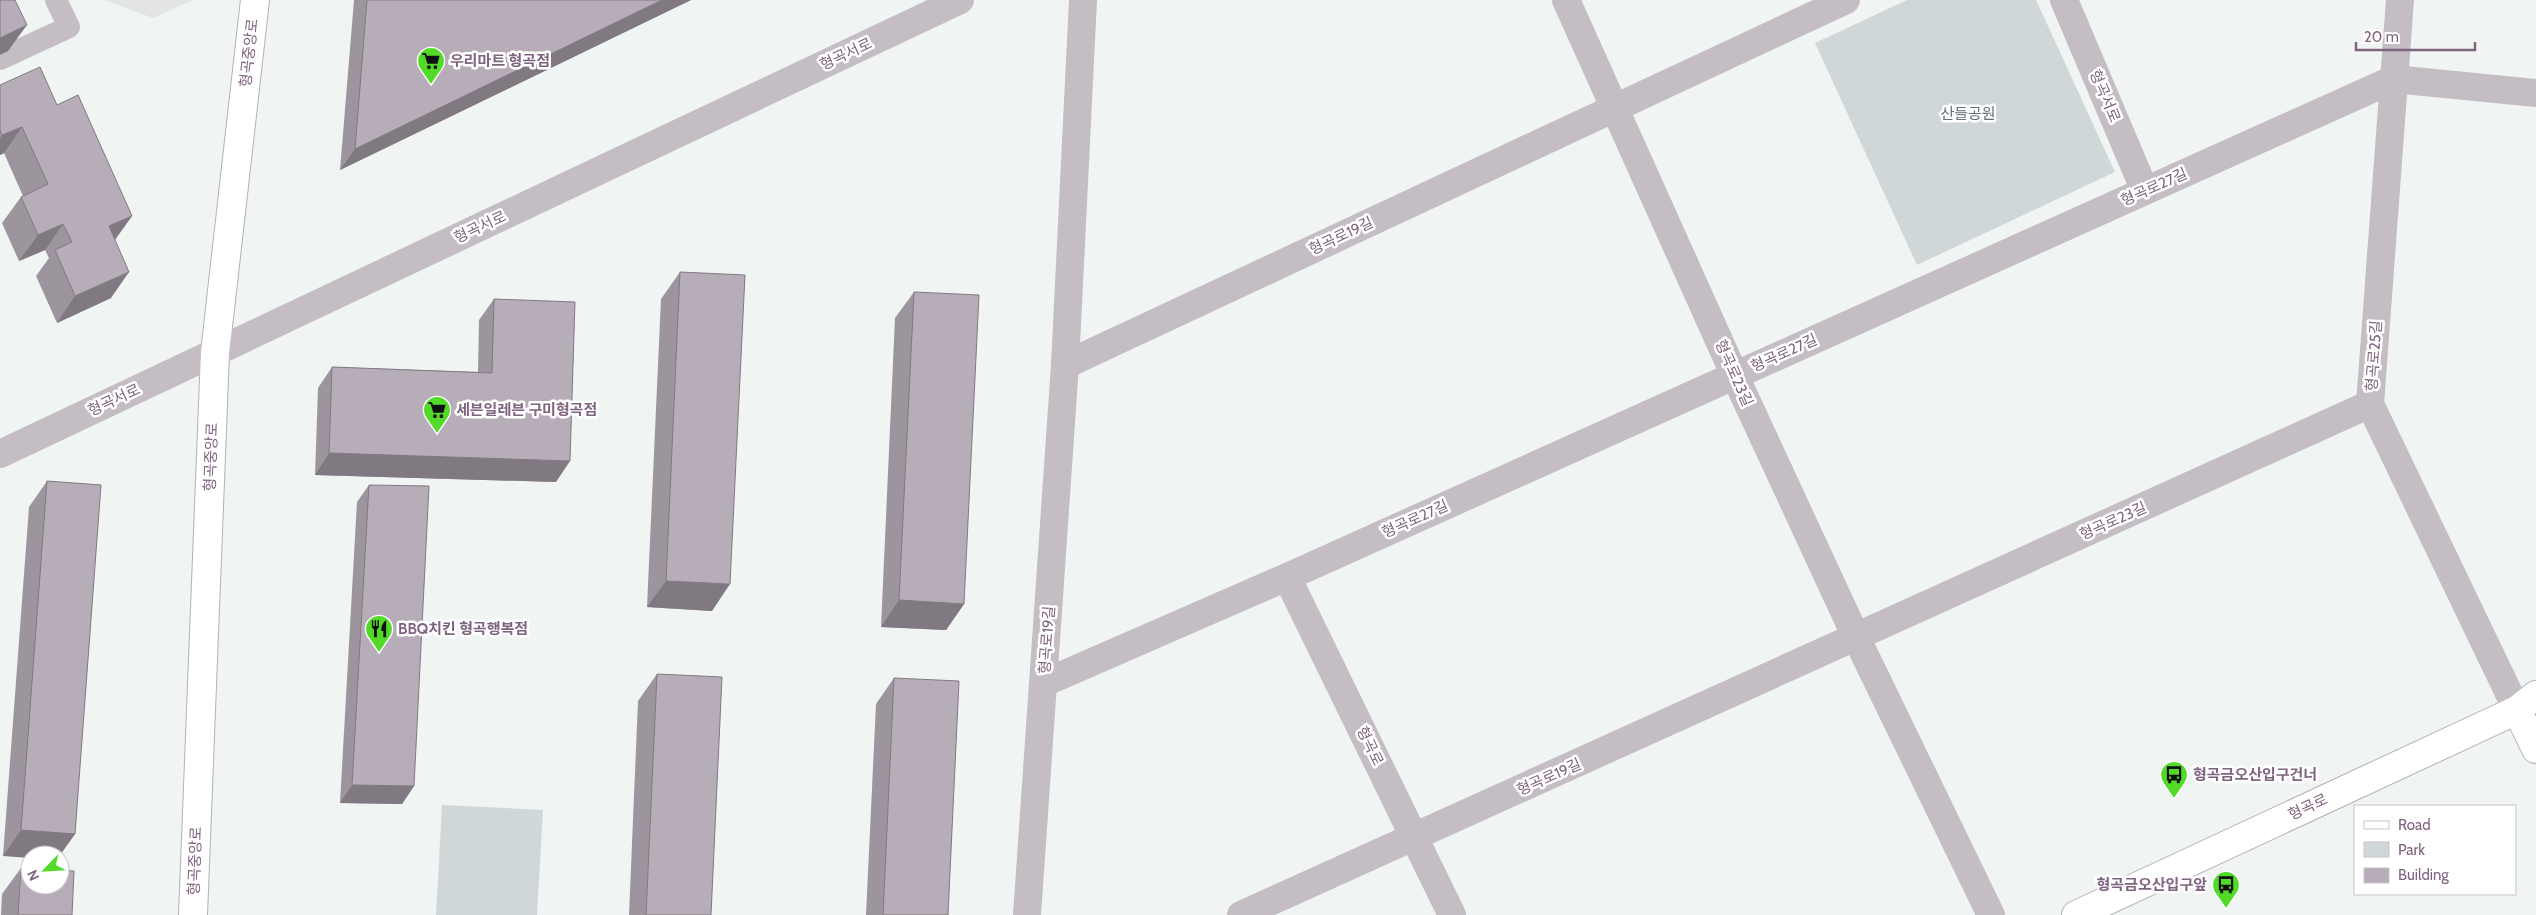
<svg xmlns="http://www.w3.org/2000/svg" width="2536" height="915" viewBox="0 0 2536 915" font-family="Cabin,'Noto Sans KR',sans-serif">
  <rect width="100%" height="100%" fill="#f0f4f2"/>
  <polygon fill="#e3e4e5" points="104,0 193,0 153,18"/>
  <g fill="#cfd7d8">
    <polygon points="1907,0 2036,0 2115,172 1917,265 1815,43"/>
    <polygon points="442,805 543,810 537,915 436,915"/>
  </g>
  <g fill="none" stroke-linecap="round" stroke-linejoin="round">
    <defs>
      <g id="secondary">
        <polyline points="2517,710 2536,749"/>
        <polyline points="193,915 215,353 255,0"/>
        <polyline points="2076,915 2517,710 2536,695"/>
      </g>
    </defs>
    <use href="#secondary" stroke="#b8afb8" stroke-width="30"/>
    <polyline stroke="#c4bdc4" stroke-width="22" points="0,59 69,27 56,0"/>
    <g stroke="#c4bdc4" stroke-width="28">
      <polyline points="1566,0 1735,376 1856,637 1991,915"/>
      <polyline points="2064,0 2145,191"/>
      <polyline points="2400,0 2370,404 2517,710"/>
      <polyline points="1065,365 1846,0"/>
      <polyline points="0,454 960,0"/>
      <polyline points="1287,577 1452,915"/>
      <polyline points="1044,683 1287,577 2394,79 2536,93"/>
      <polyline points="1027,915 1065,365 1083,0"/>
      <polyline points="1241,915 2370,404"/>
    </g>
    <use href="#secondary" stroke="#fff" stroke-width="28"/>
  </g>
  <g fill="#9d959e">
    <polygon points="354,0 691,0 340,170"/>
    <polygon points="0,85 57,105 132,216 115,240 111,298 57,323 36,276 49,258 45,250 19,261 2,223 21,197 23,196 4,153 0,155"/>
    <polygon points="680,272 712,611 647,607 661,299"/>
    <polygon points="914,292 964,604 946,630 881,627 895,318"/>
    <polygon points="494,299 556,482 315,475 318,388 332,367 478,372 479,320"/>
    <polygon points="47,481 75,834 60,855 3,856 29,507"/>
    <polygon points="369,485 414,786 402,804 340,803 357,502"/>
    <polygon points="657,674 711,915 629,915 638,701"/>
    <polygon points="894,678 948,915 866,915 876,704"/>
    <polygon points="21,868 72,915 1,915 2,894"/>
  </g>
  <g fill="#807981">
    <polygon points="662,0 691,0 340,170 355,149"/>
    <polygon points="27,25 8,51 0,55 0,38"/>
    <polygon points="22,127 4,153 0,155 0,139 2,135"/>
    <polygon points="132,216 113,242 109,226"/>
    <polygon points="63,224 45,250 19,261 38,235"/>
    <polygon points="129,272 111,298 57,323 75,296"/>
    <polygon points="329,453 570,461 556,482 315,475"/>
    <polygon points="666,581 730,584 712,611 647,607"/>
    <polygon points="899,600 964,604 946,630 881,627"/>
    <polygon points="352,785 414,786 402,804 340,803"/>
    <polygon points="21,830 75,834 60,855 30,855 30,858 3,856"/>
  </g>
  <g fill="#b7adb8" stroke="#807981">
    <polygon points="0,0 15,0 27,25 0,38"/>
    <polygon points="367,0 662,0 355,149"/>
    <polygon points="40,67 57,105 78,95 132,216 109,226 129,272 75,296 55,250 72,242 63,224 38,235 21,197 48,184 22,127 2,135 0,130 0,85"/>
    <polygon points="680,272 745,275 730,584 666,581"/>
    <polygon points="914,292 979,295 964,604 899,600"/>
    <polygon points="494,299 575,302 570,461 329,453 332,367 492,373"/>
    <polygon points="47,481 101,485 75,834 21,830"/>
    <polygon points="369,485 429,486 414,786 352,785"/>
    <polygon points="657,674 722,677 711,915 646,915"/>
    <polygon points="894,678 959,681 948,915 883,915"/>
    <polygon points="21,868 30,868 30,885 60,885 60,870 74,871 72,915 18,915"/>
  </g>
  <defs>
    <symbol id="supermarket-pin" viewBox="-11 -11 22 30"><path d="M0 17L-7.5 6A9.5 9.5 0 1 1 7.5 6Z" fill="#51db28" stroke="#fff"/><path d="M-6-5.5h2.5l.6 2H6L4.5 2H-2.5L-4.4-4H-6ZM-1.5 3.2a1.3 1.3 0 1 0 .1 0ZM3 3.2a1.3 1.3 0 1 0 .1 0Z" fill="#111"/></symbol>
    <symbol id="restaurant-pin" viewBox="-11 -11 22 30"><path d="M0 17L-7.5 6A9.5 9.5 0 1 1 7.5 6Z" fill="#51db28" stroke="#fff"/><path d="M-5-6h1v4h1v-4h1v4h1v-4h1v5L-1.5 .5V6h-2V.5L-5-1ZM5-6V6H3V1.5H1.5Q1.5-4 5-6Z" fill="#111"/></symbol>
    <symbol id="bus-pin" viewBox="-11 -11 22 30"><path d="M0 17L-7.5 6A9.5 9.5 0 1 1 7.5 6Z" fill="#51db28" stroke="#fff"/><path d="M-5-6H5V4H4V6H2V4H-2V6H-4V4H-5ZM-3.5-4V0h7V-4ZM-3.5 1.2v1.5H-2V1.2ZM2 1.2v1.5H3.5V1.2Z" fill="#111"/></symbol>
  </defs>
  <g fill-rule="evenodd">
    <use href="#supermarket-pin" x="415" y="45" width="32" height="43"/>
    <use href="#supermarket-pin" x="421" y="394" width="32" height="43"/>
    <use href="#restaurant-pin" x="363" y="613" width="32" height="43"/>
    <use href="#bus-pin" x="2158" y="759" width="32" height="43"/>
    <use href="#bus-pin" x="2210" y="869" width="32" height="43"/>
  </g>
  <g text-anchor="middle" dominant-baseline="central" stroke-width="5" stroke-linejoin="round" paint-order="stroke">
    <g font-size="15" fill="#7f647f" stroke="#fff">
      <text transform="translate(249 53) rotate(-84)">형곡중앙로</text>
      <text transform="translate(846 54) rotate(-25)">형곡서로</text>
      <text transform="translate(2105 96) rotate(67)">형곡서로</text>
      <text transform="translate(2154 187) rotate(-24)">형곡로27길</text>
      <text transform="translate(480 227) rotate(-25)">형곡서로</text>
      <text transform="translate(1341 236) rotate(-25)">형곡로19길</text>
      <text transform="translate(1784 353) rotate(-24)">형곡로27길</text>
      <text transform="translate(2374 356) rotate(-86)">형곡로25길</text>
      <text transform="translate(1734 373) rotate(66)">형곡로23길</text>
      <text transform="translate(114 400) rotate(-25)">형곡서로</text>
      <text transform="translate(211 457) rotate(-88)">형곡중앙로</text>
      <text transform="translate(1415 519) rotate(-24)">형곡로27길</text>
      <text transform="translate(2113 521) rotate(-24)">형곡로23길</text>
      <text transform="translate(1047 640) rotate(-86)">형곡로19길</text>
      <text transform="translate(1370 746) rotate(64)">형곡로</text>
      <text transform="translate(1549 777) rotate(-24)">형곡로19길</text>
      <text transform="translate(2308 807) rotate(-25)">형곡로</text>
      <text transform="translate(195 861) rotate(-88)">형곡중앙로</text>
    </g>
    <g font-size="15" font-weight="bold" fill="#7f647f" stroke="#fff" text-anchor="start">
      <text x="450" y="61">우리마트 형곡점</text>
      <text x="456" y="410">세븐일레븐 구미형곡점</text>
      <text x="398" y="629">BBQ치킨 형곡행복점</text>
      <text x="2193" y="775">형곡금오산입구건너</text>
      <text x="2207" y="885" text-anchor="end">형곡금오산입구앞</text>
    </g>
    <g font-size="15" fill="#627077" stroke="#fff">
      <text x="1968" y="114">산들공원</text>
    </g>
  </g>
  <rect x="2354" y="805" width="162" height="90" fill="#ffffff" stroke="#ccc1cc"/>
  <rect x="2364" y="821" width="25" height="8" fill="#ffffff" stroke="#ccc1cc"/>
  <text x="2398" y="830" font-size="15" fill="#7f647f">Road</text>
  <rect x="2364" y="842" width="25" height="15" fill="#cfd7d8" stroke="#ccc1cc"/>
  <text x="2398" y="855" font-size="15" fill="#7f647f">Park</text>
  <rect x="2364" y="868" width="25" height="15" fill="#b7adb8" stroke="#ccc1cc"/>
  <text x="2398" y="880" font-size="15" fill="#7f647f">Building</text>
  <g transform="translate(45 870) rotate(245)"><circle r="24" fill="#ffffff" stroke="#ccc1cc"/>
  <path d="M0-4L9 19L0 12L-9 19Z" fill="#51db28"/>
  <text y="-8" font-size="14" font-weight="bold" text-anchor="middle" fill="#7f647f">N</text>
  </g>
  <path d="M2356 42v8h119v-8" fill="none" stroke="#7f647f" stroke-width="2.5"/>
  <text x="2364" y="42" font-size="15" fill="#7f647f" stroke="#ffffff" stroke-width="4" paint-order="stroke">20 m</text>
</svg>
